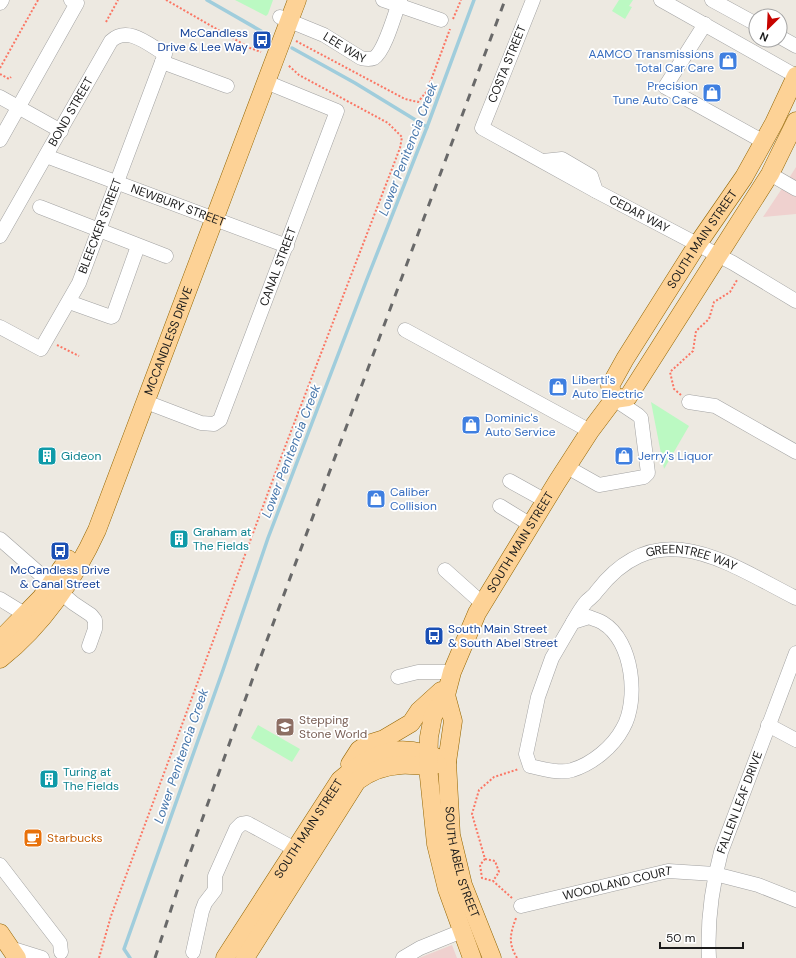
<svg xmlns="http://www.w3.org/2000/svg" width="796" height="958" viewBox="0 0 796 958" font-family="'DM Sans',sans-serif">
  <rect width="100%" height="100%" fill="#ede9e1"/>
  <g fill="#efd1cf">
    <polygon points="796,167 796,214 763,217 791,175"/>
    <polygon points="452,945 457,958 419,958"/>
  </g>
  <g fill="#bbf9c2">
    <polygon points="235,0 273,0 268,14 266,16"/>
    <polygon points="619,0 633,0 629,6 632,7 625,19 612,11"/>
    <polygon points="651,402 689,426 664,469"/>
    <polygon points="258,725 300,749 292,762 251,738"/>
  </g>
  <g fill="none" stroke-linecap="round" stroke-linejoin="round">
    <g stroke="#a0cddc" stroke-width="3.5">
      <polyline points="207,0 261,31"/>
      <polyline points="292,48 355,83 427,127"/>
      <polyline points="130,958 124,949 223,670 268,538 367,279 427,127 474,0"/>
    </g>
    <defs>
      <g id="minor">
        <polyline points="383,0 441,20"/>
        <path id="s1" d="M533,0L482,128L596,191L733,263L796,301"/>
        <polyline points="661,0 796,76"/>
        <polyline points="712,0 756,24"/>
        <polyline points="0,3 2,0"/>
        <path id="s2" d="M280,17L324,35L361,58C366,59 369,60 374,58C385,51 395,13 400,0"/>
        <polyline points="705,24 665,87 764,142"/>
        <polyline points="780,37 796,46"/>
        <polyline points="162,62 227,86"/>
        <polyline points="0,97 61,131"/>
        <polyline points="0,140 77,3 71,0"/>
        <path id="s3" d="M46,156L287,246"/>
        <polyline points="543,161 562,159 591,176 596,191"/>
        <polyline points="770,174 796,189"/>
        <polyline points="40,207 166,256"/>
        <path id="s4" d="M0,236L111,41C128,25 149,45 165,54L79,283L41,349L0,327"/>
        <polyline points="69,302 111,317 113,316 138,246"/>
        <polyline points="405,330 590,431"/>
        <path id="s5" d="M146,402L201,423L214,424L220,420L337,111L266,82"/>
        <polyline points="689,402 715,406 796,452"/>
        <polyline points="567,467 599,485 644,477 648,473 641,418 638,415 614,399"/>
        <polyline points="510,481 546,501"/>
        <polyline points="500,506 531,525"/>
        <polyline points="0,539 73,603 91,615 95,620 95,629 89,646"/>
        <polyline points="445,570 483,604"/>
        <polyline points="0,599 26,615"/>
        <path d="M589,617C593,619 599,620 603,623C633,641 639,700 623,728C613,747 592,764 572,770C560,774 542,769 530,766L526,754L538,697L552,658L573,622Z"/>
        <path id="s6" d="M573,622C577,615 581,608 586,602C590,598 594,596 597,591C658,512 727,563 796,598"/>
        <polyline points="398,677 418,672 452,672"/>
        <polyline points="768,725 796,740"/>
        <polyline points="0,865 60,943 61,952"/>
        <path id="s7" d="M521,906L668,871L715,874L758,885L796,900"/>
        <polyline points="10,948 42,958"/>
        <polyline points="193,952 202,911 205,903 215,890 215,876 236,829 241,824 247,823 295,849"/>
        <polyline points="403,958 420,948 462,931"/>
        <path id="s8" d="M709,958C707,922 712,886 721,852L796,653"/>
      </g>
      <g id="major">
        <path id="s9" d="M614,399L610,386L625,359L697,245L744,177L774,123L796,76"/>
        <polyline points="614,399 628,397 770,174 796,121"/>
        <polyline points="0,640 41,598 68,559"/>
        <path id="s10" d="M0,659C42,626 75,578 97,530L297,0"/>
        <path id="s11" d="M446,695L453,721L447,762L451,835L463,885L492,958"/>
        <polyline points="350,764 359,750 368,744 384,739 411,723 419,711 441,691"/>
        <polyline points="0,933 17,958"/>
        <path id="s12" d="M225,958L340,780C376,749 403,741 447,762"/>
        <path d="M245,958L357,781C370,771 384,766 401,765C414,764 425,768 438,764"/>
        <path id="s13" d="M472,958L447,889L436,844L428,767L429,737L433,716L446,695L452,672L477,613L557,482L590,431L614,399"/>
      </g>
    </defs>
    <use href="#minor" stroke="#a2a2a2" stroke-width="15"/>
    <use href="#major" stroke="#936500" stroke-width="19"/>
    <g stroke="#fb7664" stroke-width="2" stroke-dasharray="2 2" stroke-linecap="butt">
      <polyline points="166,0 250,48 261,52"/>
      <polyline points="453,19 461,0"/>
      <polyline points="106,22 118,0"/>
      <polyline points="296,41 405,99 418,102 427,91 450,29"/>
      <polyline points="0,68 38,0"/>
      <polyline points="0,74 9,79 11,77"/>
      <polyline points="57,345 79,356"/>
      <polyline points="681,395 674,389 670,372 693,351 696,331 709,319 714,302 730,292 737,280"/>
      <polyline points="485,859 495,861 499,872 493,881"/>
      <polyline points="512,898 493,881 482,878 480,865 485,859 472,814 479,790 494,777 519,769"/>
      <path d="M516,918C510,934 508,943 517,958"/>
      <polyline points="99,958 111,916 285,447 400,148 402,137 388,123 299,75 288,65"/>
    </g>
    <use href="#minor" stroke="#fff" stroke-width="14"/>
    <use href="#major" stroke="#fdd296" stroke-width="18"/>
    <polyline stroke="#696969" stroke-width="3" stroke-dasharray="8 8" stroke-linecap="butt" points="155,958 184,870 254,675 505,0"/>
  </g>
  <defs>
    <symbol id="bus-square" viewBox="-11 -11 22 22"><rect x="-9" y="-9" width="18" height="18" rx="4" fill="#1a4fb4" stroke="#fff"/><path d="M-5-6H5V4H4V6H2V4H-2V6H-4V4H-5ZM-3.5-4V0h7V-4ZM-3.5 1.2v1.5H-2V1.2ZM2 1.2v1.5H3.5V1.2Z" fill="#fff"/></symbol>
    <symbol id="shop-square" viewBox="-11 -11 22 22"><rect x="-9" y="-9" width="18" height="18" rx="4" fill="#3f7fe0" stroke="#fff"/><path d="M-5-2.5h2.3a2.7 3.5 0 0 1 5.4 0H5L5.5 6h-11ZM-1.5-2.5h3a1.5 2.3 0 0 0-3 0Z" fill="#fff"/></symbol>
    <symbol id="building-square" viewBox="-11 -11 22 22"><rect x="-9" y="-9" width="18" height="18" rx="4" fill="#0f9aa8" stroke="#fff"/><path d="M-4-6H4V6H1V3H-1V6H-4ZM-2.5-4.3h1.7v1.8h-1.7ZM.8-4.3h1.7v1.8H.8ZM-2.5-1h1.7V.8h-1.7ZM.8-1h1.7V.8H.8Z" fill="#fff"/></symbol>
    <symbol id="school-square" viewBox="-11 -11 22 22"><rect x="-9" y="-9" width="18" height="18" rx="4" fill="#8d6e63" stroke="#fff"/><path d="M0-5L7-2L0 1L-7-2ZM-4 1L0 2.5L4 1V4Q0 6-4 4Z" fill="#fff"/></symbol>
    <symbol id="cafe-square" viewBox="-11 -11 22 22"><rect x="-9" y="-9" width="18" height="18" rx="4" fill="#e8710a" stroke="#fff"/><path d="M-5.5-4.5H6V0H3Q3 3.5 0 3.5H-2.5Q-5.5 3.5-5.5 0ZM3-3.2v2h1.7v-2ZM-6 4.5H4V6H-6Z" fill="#fff"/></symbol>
  </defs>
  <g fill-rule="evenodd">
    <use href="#bus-square" x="251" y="29" width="22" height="22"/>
    <use href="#shop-square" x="717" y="50" width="22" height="22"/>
    <use href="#shop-square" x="701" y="82" width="22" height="22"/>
    <use href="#shop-square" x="547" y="376" width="22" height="22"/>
    <use href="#shop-square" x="460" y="414" width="22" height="22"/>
    <use href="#building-square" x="36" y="445" width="22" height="22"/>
    <use href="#shop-square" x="613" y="445" width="22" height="22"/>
    <use href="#shop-square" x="365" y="488" width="22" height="22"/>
    <use href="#building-square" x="168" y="528" width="22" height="22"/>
    <use href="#bus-square" x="49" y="540" width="22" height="22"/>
    <use href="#bus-square" x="423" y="625" width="22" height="22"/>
    <use href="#school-square" x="274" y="716" width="22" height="22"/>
    <use href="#building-square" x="38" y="768" width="22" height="22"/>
    <use href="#cafe-square" x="22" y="827" width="22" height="22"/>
  </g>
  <g text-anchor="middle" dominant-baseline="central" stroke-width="3.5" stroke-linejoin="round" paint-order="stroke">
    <g font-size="12" fill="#164399" stroke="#fff" text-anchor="end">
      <text x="248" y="33">McCandless<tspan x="248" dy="14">Drive &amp; Lee Way</tspan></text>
      <text x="60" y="570" text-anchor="middle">McCandless Drive<tspan x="60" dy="14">&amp; Canal Street</tspan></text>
      <text x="448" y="629" text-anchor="start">South Main Street<tspan x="448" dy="14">&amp; South Abel Street</tspan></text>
    </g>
    <g font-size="12" fill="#1b1b1b" stroke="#fff">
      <text stroke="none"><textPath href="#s2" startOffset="72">LEE WAY</textPath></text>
      <text transform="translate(507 64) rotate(-68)">COSTA STREET</text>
      <text stroke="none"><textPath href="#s4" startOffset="143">BOND STREET</textPath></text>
      <text stroke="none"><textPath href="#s3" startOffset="141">NEWBURY STREET</textPath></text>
      <text stroke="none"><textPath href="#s1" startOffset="317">CEDAR WAY</textPath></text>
      <text transform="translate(100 226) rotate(-69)">BLEECKER STREET</text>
      <text stroke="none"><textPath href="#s9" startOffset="187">SOUTH MAIN STREET</textPath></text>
      <text stroke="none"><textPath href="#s5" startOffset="243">CANAL STREET</textPath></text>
      <text stroke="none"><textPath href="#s10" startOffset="365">MCCANDLESS DRIVE</textPath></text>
      <text stroke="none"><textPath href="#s13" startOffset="444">SOUTH MAIN STREET</textPath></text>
      <text stroke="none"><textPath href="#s6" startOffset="149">GREENTREE WAY</textPath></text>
      <text stroke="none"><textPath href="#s8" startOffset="160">FALLEN LEAF DRIVE</textPath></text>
      <text stroke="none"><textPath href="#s12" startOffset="154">SOUTH MAIN STREET</textPath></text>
      <text stroke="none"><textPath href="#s11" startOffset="170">SOUTH ABEL STREET</textPath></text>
      <text stroke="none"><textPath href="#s7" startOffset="99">WOODLAND COURT</textPath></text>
    </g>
    <g font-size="12" fill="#366cbe" stroke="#fff" text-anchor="start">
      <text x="714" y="54" text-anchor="end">AAMCO Transmissions<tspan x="714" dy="14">Total Car Care</tspan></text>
      <text x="698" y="86" text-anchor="end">Precision<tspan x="698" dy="14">Tune Auto Care</tspan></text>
      <text x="572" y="380">Liberti's<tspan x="572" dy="14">Auto Electric</tspan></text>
      <text x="485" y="418">Dominic's<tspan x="485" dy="14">Auto Service</tspan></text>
      <text x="638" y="456">Jerry's Liquor</text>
      <text x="390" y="492">Caliber<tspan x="390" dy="14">Collision</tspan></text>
    </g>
    <g font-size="12" fill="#0d838f" stroke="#fff" text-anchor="start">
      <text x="61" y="456">Gideon</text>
      <text x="193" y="532">Graham at<tspan x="193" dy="14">The Fields</tspan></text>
      <text x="63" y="772">Turing at<tspan x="63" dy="14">The Fields</tspan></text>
    </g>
    <g font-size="12" fill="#785e54" stroke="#fff" text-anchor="start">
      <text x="299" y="720">Stepping<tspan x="299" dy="14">Stone World</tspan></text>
    </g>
    <g font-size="12" fill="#c56008" stroke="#fff" text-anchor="start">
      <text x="47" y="838">Starbucks</text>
    </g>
    <g font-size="13" font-style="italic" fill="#4877ab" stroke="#fff">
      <text transform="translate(408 149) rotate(-69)">Lower Penitencia Creek</text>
      <text transform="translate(291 451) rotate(-69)">Lower Penitencia Creek</text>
      <text transform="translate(181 756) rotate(-71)">Lower Penitencia Creek</text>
    </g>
  </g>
  <g transform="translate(768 28) rotate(204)"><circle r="19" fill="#ffffff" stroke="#a4a4a4"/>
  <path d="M0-3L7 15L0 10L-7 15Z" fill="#c70400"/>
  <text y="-6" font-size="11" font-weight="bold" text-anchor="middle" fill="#1b1b1b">N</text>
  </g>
  <path d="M660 942v6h83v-6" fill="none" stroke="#1b1b1b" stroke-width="2"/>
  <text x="666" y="942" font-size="12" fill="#1b1b1b" stroke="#ffffff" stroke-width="3" paint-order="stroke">50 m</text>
</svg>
